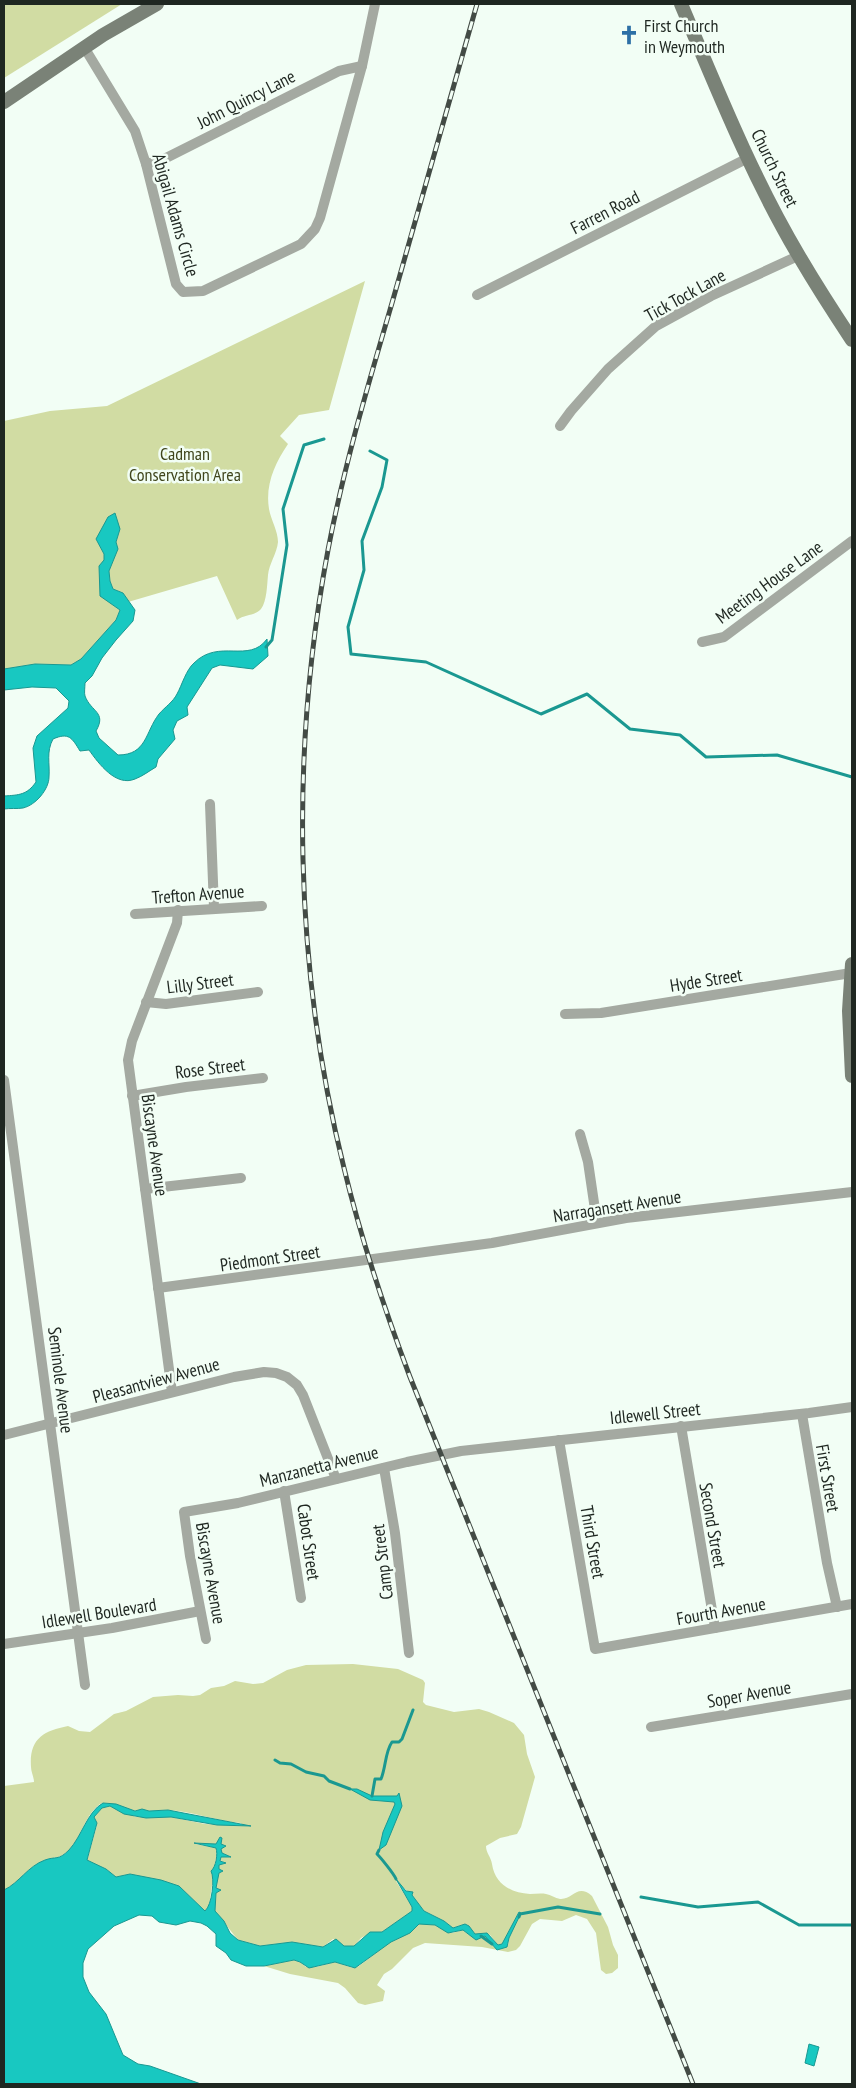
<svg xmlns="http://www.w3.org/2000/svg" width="856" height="2088" viewBox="0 0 856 2088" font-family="'PT Sans Narrow',sans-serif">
  <rect width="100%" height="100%" fill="#f2fef5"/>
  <g fill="#d1dca3">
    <polygon points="4,4 122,4 4,78"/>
    <path d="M365,281L329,410L299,415L280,436L288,444C275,463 265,485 269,509C271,520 278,531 278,542C277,553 269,564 268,575C267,585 267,601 261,609C255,616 245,614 237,620L217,576L128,602L123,593L113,589L110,581L109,571L117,549L116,542L120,529L96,539L104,554L113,605L120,610L116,620L81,659L71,665L35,664L4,669V421L50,411L107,406Z"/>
    <path d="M353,1664L398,1669L423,1680L425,1683L423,1702L426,1705L454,1712L479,1709L489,1712L514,1723L524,1735L527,1754L535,1777L521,1827L517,1834L500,1838L486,1846C486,1853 491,1857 492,1864C495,1884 511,1893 530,1894C535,1894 541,1893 546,1894C551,1895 555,1898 560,1899C573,1900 577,1883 592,1896L608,1927L613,1945L618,1955V1968L612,1973L606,1974L601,1970L596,1933L587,1919L576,1915L562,1921L540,1919L532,1924L520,1946L516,1950L508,1952L482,1947L425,1943L413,1948L392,1969L384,1974L377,1985L385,1991L383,2001L365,2005L358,2003L345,1988L338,1983L290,1974L264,1966L294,1960L300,1962L306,1967H316L335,1962L353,1968L359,1966L390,1942L409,1933L416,1925L422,1923L435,1925L452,1933L463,1930L469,1935L487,1937L497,1950L508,1945L509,1938L521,1913L519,1912L502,1945H498L490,1935L484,1933L479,1935L475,1934L469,1926L461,1925L453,1928L444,1921L424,1911L412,1895L396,1881L412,1907V1911L382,1932H373L361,1938L354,1946H344L333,1939L323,1947L292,1942L260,1946L238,1940L215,1911L216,1893L220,1890L216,1888L219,1865L225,1863L220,1860L221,1857L229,1856L221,1853L220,1838L216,1844H196L216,1848L217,1851L209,1906L205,1911L179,1886L130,1874L116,1877L106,1869L87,1861L97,1825L94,1817L102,1808L110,1806L136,1817H171L205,1824L242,1826L241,1823C216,1821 192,1811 167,1810C155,1810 144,1812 132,1810C122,1809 114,1802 102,1803C86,1812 82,1836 69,1850C58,1860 56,1856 45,1860C28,1866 19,1883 4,1890V1786L34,1782C34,1777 31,1772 31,1767C29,1739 43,1731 68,1726L79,1731L90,1732L114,1714L126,1711L153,1697L178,1695L193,1696L200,1695L211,1688L224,1686L235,1681L253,1684L263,1683L287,1670L306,1665Z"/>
  </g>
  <g fill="#18c8c1" stroke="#1a9891">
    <path d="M115,513L120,529L116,542L118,549L109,571L110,581L113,589L123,593L135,610L133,621L116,640L102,658L92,676L85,683C85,687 84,693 85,696C91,712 107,712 96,731L99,738L118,755C147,755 145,732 159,714C165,707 173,702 177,694C182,685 186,670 194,663C219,638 249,664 267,639L268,656L253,669L220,665L212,668L187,707L188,715L177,721L173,730L175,739L158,759L156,767C149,771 143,776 135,779C116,787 99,764 89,750L80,751C72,738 69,732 53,739C46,752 50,763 49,777C49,789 36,805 23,808C17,809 10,808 4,809V796C19,795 27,795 36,782L33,748L37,736L68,708L69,701L56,688L32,687L4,690V669L35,664L71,665L81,659L116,620L120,610L100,596L99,566L104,560V554L96,539L108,517Z"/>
    <polygon points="350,1789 357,1789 372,1796 397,1796 399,1793 402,1806 386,1845 379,1850 383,1832 395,1804 394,1802 370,1800"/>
    <path d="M103,1803L116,1804L135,1811L142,1809L149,1811L168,1810L251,1826L217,1825L171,1817L146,1818L124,1814L110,1806L102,1808L94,1817L97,1823L87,1860L106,1869L116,1877L130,1874L161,1880L179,1886L205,1911C212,1905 215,1879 211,1871C216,1867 218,1854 216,1848L194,1843L216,1844L220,1837L222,1838L221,1844L226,1846L221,1849L222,1853L231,1857H221L220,1861L226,1863L219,1865V1869L223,1871L219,1873L216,1888L221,1890L216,1893L215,1911L224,1921L230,1933L238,1940L260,1946L292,1942L323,1947L336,1939L344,1946H354L370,1932H382L412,1911V1907L396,1879L406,1891L413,1892L412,1895L424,1911L444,1921L453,1928L465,1924L469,1926L475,1934L487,1933L498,1945L502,1944L519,1912L521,1913L509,1938L507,1947L497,1950L485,1936L476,1940L463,1930L448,1933L435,1925L419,1924L410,1933L391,1942L355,1968L335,1962L309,1968L300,1962L294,1960L264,1966H246L231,1960L226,1953L216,1946V1934L207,1926L201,1923L190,1921L176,1925L159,1922L152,1916L139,1915L114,1926L88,1949L83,1963V1977L89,1992L106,2014L123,2055L138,2064L150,2066L201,2084H4V1890C19,1883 28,1866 45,1860C56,1856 58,1861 69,1850C82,1836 87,1812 103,1803Z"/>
    <polygon points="809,2044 819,2047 814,2066 805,2063"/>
  </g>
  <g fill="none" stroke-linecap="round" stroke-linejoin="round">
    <g stroke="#1a9891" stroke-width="3">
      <polyline points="370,451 387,460 382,487 362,541 364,570 348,627 351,654 426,662 541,714 587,694 630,729 680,735 706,757 777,755 852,777"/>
      <polyline points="266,647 272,640 287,545 283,509 304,445 324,439"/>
      <polyline points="275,1760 280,1763 291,1764 306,1772 324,1776 329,1781 350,1789"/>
      <path d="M372,1796L375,1779H381C386,1767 385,1752 392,1742H399L402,1739L413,1710"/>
      <path d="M379,1850L377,1854C381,1858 394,1874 396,1879"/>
      <polyline points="641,1897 698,1907 758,1902 799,1925 852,1925"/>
      <polyline points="519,1917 520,1914 558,1907 600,1914"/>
      <polyline points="481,1936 492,1944"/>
    </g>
    <g stroke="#a4a9a1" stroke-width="10">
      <polyline points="84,47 135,131 146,164 176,284 183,292 203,291 301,244 315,229 320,218 362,66 375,4"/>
      <polyline points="146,164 164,159 339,71 362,66"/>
      <polyline points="477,295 748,158"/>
      <polyline points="560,426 571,411 608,369 656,326 711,296 798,256"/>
      <polyline points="702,642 724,637 852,541"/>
      <polyline points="210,804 214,908"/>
      <polyline points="135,914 262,906"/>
      <polyline points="146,1002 166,1004 258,992"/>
      <polyline points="565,1014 601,1013 851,973"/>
      <polyline points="4,1080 85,1685"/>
      <polyline points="132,1096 186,1087 263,1078"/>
      <polyline points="580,1134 588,1162 597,1223"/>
      <polyline points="145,1189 241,1178"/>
      <polyline points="158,1288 492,1243 626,1218 852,1192"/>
      <polyline points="172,1392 128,1060 132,1041 177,923 178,910"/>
      <polyline points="802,1414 827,1563 837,1607"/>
      <polyline points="681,1426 715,1628"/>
      <polyline points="4,1435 234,1377 264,1372 276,1373 287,1377 297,1385 303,1395 336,1479"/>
      <polyline points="559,1440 595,1649 852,1604"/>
      <polyline points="384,1468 395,1533 409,1653"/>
      <polyline points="284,1491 301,1598"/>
      <polyline points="206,1639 190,1556 184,1512 238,1503 407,1462 461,1451 809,1413 852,1407"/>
      <polyline points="4,1644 112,1628 200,1611"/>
      <polyline points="651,1727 852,1694"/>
    </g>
    <g stroke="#7a8277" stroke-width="14">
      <path d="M681,4C717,89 752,177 799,256C816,285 834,313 852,340"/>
      <polyline points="4,102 103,35 157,4"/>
      <polyline points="852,964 849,1011 852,1076"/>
    </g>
    <defs>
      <path id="rail" d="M477,4C449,104 420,203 392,303C368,385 344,466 328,550C290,753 294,967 344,1168C361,1239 384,1308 410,1377L693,2084"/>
    </defs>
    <use href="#rail" stroke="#434b45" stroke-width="5"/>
    <use href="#rail" stroke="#f2fef5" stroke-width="3" stroke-dasharray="9" stroke-linecap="butt"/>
  </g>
  <defs>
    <symbol id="church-bare" viewBox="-9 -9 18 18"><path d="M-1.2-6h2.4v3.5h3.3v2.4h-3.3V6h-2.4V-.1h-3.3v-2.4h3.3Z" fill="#2d70a6" stroke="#f2fef5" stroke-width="2.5" paint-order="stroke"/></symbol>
  </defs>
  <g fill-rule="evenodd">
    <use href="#church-bare" x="615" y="21" width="28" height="28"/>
  </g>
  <g text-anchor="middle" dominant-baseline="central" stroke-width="5" stroke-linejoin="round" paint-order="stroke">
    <g font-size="18" fill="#1f2721" stroke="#f2fef5" text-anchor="start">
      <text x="644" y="25">First Church<tspan x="644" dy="21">in Weymouth</tspan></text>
    </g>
    <g font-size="18" fill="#1f2721" stroke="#f2fef5">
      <text transform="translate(246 99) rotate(-27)">John Quincy Lane</text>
      <text transform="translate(775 168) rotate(64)">Church Street</text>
      <text transform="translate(605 212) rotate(-27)">Farren Road</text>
      <text transform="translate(176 215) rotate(74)">Abigail Adams Circle</text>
      <text transform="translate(685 295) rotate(-29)">Tick Tock Lane</text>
      <text transform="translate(769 582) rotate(-36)">Meeting House Lane</text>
      <text transform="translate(198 894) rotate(-4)">Trefton Avenue</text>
      <text transform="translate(706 980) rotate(-9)">Hyde Street</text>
      <text transform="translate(200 983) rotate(-7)">Lilly Street</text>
      <text transform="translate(210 1068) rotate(-7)">Rose Street</text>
      <text transform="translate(155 1145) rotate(82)">Biscayne Avenue</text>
      <text transform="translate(617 1206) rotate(-9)">Narragansett Avenue</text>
      <text transform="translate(270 1258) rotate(-8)">Piedmont Street</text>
      <text transform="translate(61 1380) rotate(83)">Seminole Avenue</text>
      <text transform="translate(156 1380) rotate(-15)">Pleasantview Avenue</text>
      <text transform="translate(655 1413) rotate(-6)">Idlewell Street</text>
      <text transform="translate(319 1466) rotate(-14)">Manzanetta Avenue</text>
      <text transform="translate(828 1478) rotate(80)">First Street</text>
      <text transform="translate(713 1525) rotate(80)">Second Street</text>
      <text transform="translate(309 1542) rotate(82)">Cabot Street</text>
      <text transform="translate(593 1542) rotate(80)">Third Street</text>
      <text transform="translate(382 1562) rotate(-97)">Camp Street</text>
      <text transform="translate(211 1573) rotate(80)">Biscayne Avenue</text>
      <text transform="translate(721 1611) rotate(-10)">Fourth Avenue</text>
      <text transform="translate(99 1613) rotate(-9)">Idlewell Boulevard</text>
      <text transform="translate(749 1694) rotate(-10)">Soper Avenue</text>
    </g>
    <g font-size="18" fill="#3f451b" stroke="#f2fef5">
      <text x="185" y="453">Cadman<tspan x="185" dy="21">Conservation Area</tspan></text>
    </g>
  </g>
  <rect width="856" height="2088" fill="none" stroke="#1f2721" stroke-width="10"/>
</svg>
